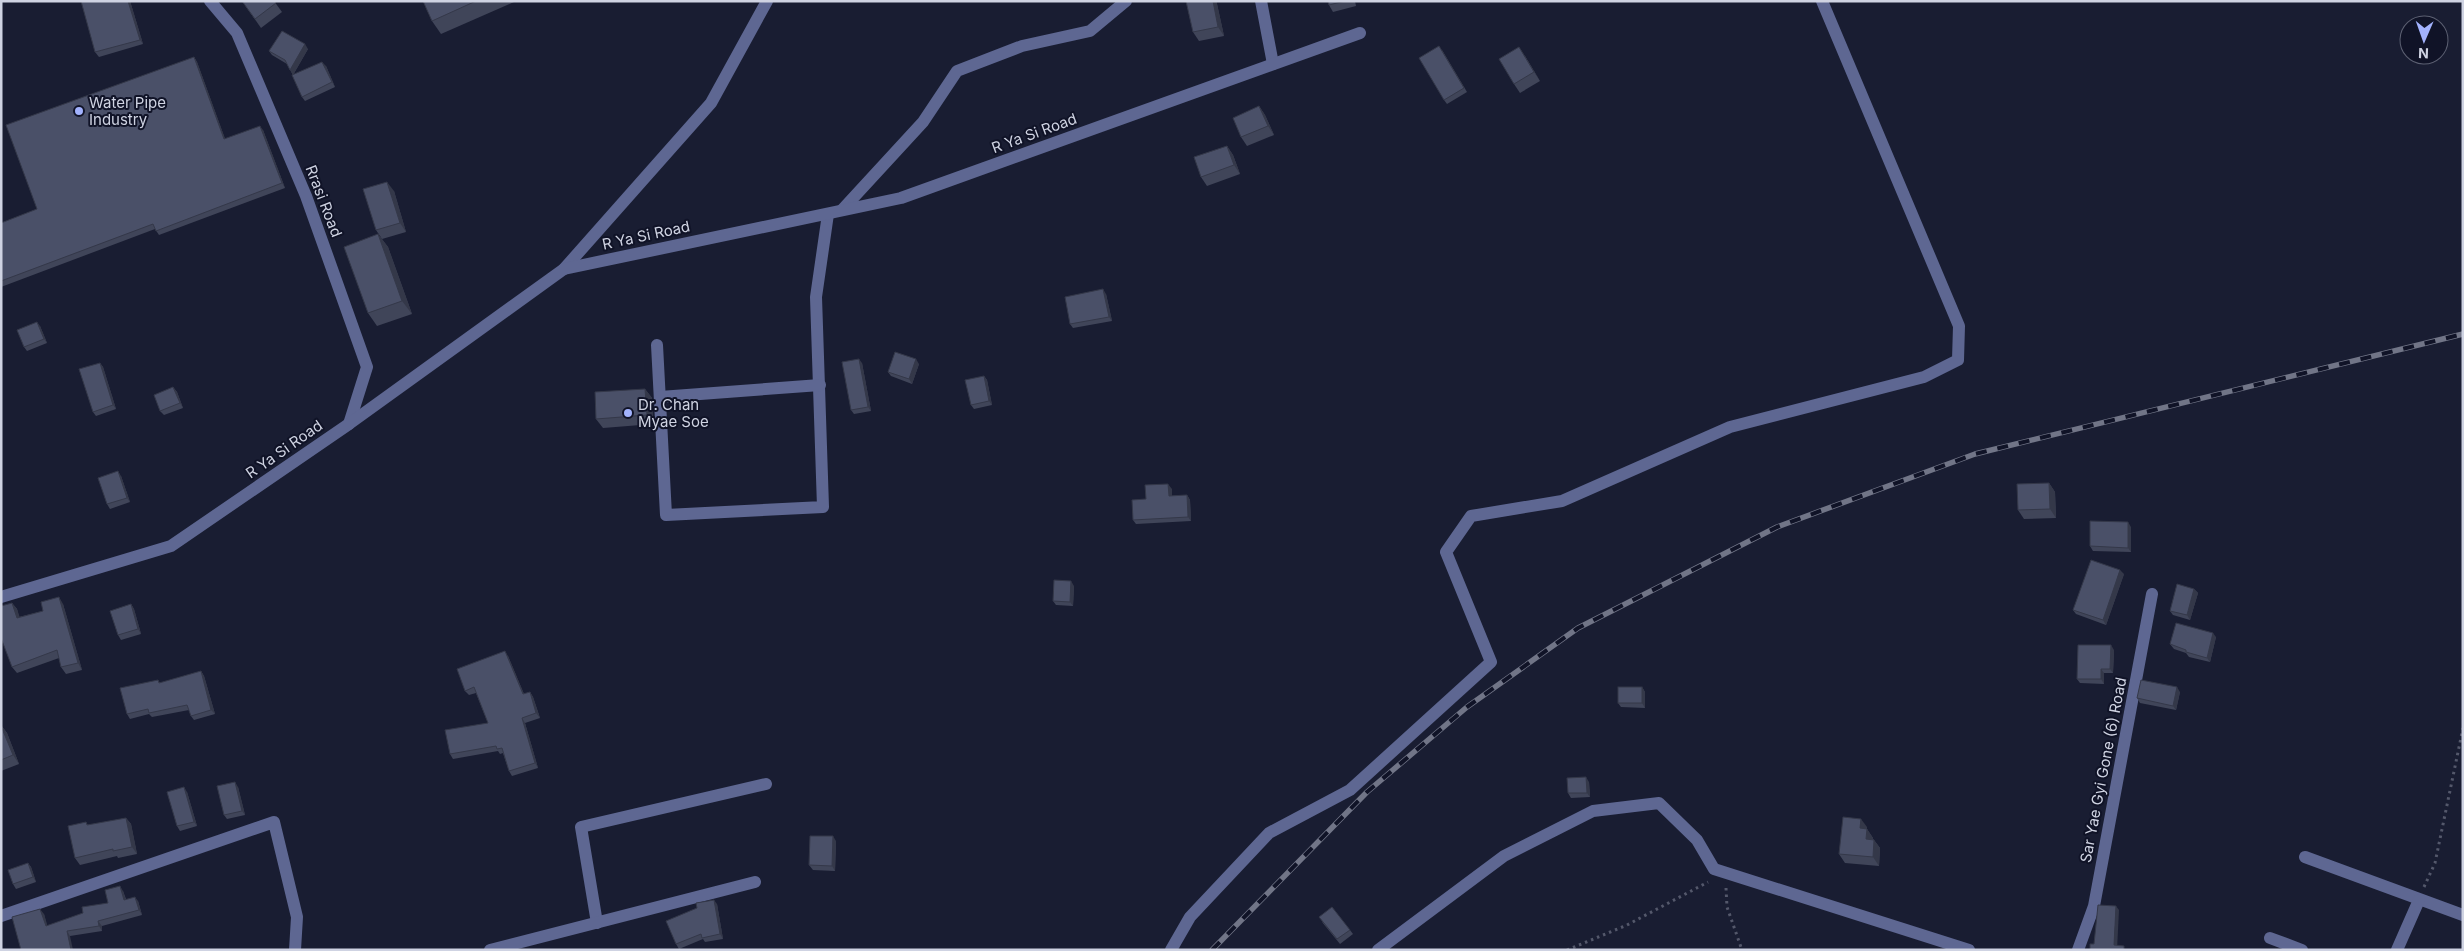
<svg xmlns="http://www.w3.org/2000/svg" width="2464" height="951" viewBox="0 0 2464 951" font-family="Inter,sans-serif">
  <rect width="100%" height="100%" fill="#191d32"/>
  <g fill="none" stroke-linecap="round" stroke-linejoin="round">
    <g stroke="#54586b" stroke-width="3" stroke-dasharray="2.5 4" stroke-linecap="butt">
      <polyline points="2424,887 2435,863 2463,728"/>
      <polyline points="1726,888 1727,907 1742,950"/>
      <polyline points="1567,950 1627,925 1708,882"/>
    </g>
    <g stroke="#5e6792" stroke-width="12">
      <polyline points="210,1 237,33 306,196 367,367 349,424"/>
      <polyline points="1261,1 1273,64"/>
      <polyline points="842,210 923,122 957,71 1022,46 1090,31 1126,1"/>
      <polyline points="564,269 711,103 767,1"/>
      <polyline points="657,345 666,515 823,507 816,297 828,214"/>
      <polyline points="660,397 820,385"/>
      <polyline points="1,597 171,546 349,424 564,269 901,198 1360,33"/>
      <polyline points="2305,857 2463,915"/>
      <polyline points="1,916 274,822 297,917 295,950"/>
      <polyline points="597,923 581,827 766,784"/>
      <polyline points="2270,938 2302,950"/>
      <polyline points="490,950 755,882"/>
      <polyline points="1171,950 1190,917 1269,833 1350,790 1491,662 1446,552 1471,516 1562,501 1730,427 1924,377 1958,360 1959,326 1822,1"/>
      <polyline points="1378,950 1504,856 1593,811 1659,803 1697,840 1714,869 1969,950"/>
      <polyline points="2078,950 2094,906 2152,594"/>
      <polyline points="2397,950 2419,900"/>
    </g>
    <defs>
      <polyline id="rail" points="1212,950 1367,792 1467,707 1578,628 1777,527 1975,454 2463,334"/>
    </defs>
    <use href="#rail" stroke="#717587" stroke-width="5.5"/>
    <use href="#rail" stroke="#101327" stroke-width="4" stroke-dasharray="11" stroke-linecap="butt"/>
  </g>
  <g fill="#404559">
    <polygon points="130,1 143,44 99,57 95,52"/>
    <polygon points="242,1 274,1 282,12 261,28"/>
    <polygon points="423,1 514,1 514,2 441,34 432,21"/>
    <polygon points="1186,1 1216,1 1217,4 1224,36 1199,41 1193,32"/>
    <polygon points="1328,1 1355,1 1356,6 1333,12 1329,5"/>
    <polygon points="308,49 293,75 287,64 272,55 269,51"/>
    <polygon points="1442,50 1467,92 1447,104 1444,100"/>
    <polygon points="1525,56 1540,81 1520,93 1514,84"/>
    <polygon points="194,57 197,62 225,139 263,130 285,188 159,235 155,229 1,287 1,223 37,209"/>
    <polygon points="326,66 335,87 305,101 302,97"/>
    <polygon points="1259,106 1265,115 1274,135 1247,146 1241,137"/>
    <polygon points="1227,146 1233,155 1240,174 1207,186 1201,177"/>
    <polygon points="394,191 406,232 382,239 376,230"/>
    <polygon points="378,234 388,247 412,314 377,326 368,313"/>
    <polygon points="1106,294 1112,321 1073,328 1070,324"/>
    <polygon points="40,326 47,343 27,351 24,347"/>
    <polygon points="100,363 103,367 116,409 96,416 93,412"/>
    <polygon points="862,363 871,411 854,414 851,410"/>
    <polygon points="919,364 912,384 891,376 888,372"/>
    <polygon points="984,376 987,380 992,405 974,409 971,405"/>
    <polygon points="173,387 177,392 183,408 164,415 160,411"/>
    <polygon points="645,389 652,398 653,424 603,428 596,419"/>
    <polygon points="121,476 130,502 110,509 107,504"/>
    <polygon points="2049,483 2055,492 2056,518 2024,519 2018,510"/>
    <polygon points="1172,489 1172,496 1187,495 1190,500 1191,521 1136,524 1133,520 1146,499"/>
    <polygon points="2131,527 2131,552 2093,551 2090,546"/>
    <polygon points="2124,574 2106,625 2076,614 2073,610"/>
    <polygon points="1074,586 1073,606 1056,605 1053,601"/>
    <polygon points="2194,589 2198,593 2190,620 2173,615 2170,611"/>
    <polygon points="12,603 17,609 19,617 43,611 63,604 82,670 66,674 61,667 59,658 17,673 12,667"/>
    <polygon points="131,604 134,609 141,634 121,640 118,635"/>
    <polygon points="2216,637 2210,662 2189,657 2186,653 2174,649 2170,644"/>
    <polygon points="2114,650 2113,673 2104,673 2104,684 2080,683 2077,679"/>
    <polygon points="508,656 524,694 530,692 533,697 540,718 525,723 538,768 512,776 509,771 503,753 500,754 498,751 453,759 450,754 488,723 476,693 469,695 465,691"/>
    <polygon points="201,671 204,676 215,714 194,720 191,716 189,710 152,717 149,714 130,719 127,714 158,680 160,683"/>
    <polygon points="1642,687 1645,692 1645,708 1621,707 1618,703"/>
    <polygon points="2180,692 2176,710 2140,703 2137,698"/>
    <polygon points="1,725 7,733 19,764 1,771"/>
    <polygon points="1589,782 1590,797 1571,798 1568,793"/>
    <polygon points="238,787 245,815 227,819 224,815"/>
    <polygon points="187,792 197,826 180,831 177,826"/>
    <polygon points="126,818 131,824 137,854 118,858 117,856 80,865 75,858 86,822 88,825"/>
    <polygon points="1867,827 1867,829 1873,838 1873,839 1874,840 1880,848 1879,866 1845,863 1839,854"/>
    <polygon points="836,841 835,871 813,870 809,865"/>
    <polygon points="28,863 31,867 36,882 16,889 13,884"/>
    <polygon points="123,891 126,899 138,901 142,915 102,926 102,931 70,936 21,950 44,914 47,926 83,913 108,903"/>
    <polygon points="717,904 723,939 705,942 703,939 679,949 676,944 697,908"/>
    <polygon points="1322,922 1350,930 1353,934 1340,944"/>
  </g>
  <g fill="#343849">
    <polygon points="128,1 130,1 143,44 140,40"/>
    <polygon points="1213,1 1216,1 1217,4 1224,36 1218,27"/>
    <polygon points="305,44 308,49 293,75 290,70"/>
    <polygon points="1519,47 1525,56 1540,81 1534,72"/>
    <polygon points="194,57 197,62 227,144 224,139"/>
    <polygon points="322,62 326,66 335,87 332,82"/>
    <polygon points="1259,106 1265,115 1274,135 1268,126"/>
    <polygon points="260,126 263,130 285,188 282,183"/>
    <polygon points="1227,146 1233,155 1240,174 1234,165"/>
    <polygon points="387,182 394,191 406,232 400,223"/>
    <polygon points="378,234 388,247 412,314 402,301"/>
    <polygon points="1103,289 1106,294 1112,321 1109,317"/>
    <polygon points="37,322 40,326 47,343 44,339"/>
    <polygon points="859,359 862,363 871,411 868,407"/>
    <polygon points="916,359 919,364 912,384 909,379"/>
    <polygon points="100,363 103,367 116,409 113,405"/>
    <polygon points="984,376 987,380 992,405 989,401"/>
    <polygon points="173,387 177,392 183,408 180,403"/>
    <polygon points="645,389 652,398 653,424 647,415"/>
    <polygon points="118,471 121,476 130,502 127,498"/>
    <polygon points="2049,483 2055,492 2056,518 2050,509"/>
    <polygon points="1168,484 1172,489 1172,501 1169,496"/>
    <polygon points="1187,495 1190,500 1191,521 1188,517"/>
    <polygon points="2128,522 2131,527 2131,552 2128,548"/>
    <polygon points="2120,570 2124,574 2106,625 2103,620"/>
    <polygon points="1071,581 1074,586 1073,606 1070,602"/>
    <polygon points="2194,589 2198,593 2190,620 2187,615"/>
    <polygon points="59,597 63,604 82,670 78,663"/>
    <polygon points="12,603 17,609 22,624 17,618"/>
    <polygon points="131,604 134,609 141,634 138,629"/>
    <polygon points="2213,633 2216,637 2210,662 2207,658"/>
    <polygon points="2111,645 2114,650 2113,673 2110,669"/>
    <polygon points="505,651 508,656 526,699 523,694"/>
    <polygon points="2101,669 2104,673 2104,684 2101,679"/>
    <polygon points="201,671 204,676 215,714 211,710"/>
    <polygon points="1642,687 1645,692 1645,708 1642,703"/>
    <polygon points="2177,687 2180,692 2176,710 2173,706"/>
    <polygon points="530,692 533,697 540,718 536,713"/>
    <polygon points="522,718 525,723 538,768 535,763"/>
    <polygon points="1,725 7,733 19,764 13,755"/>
    <polygon points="1586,777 1589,782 1590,797 1587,793"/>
    <polygon points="235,782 238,787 245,815 242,811"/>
    <polygon points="184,787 187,792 197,826 194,822"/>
    <polygon points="126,818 131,824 137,854 132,847"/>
    <polygon points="1861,819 1867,827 1867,829 1873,838 1872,847 1866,839 1860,828"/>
    <polygon points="833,836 836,841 835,871 832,866"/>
    <polygon points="1874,840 1880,848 1879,866 1873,857"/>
    <polygon points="28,863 31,867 36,882 33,877"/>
    <polygon points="120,886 123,891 127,904 124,900"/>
    <polygon points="135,897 138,901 142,915 139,910"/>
    <polygon points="714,900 717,904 723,939 720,934"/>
    <polygon points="2116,906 2119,910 2117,950 2114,945"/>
    <polygon points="40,909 44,914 49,931 46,926"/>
    <polygon points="98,921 102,926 102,931 99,926"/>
    <polygon points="67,931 70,936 73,950 71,950"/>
  </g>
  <g fill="#4a5068" stroke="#343849">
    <polygon points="81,1 128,1 140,40 95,52"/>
    <polygon points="242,1 274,1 276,3 255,19"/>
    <polygon points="423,1 476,1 432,21"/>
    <polygon points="1186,1 1213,1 1218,27 1193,32"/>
    <polygon points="1328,1 1345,1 1329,5"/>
    <polygon points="282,31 305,44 290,70 285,60 269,51"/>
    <polygon points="1439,46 1464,88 1444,100 1419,58"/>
    <polygon points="1519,47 1534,72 1514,84 1499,59"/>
    <polygon points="194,57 224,139 260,126 282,183 156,231 153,224 1,281 1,223 37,209 6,125"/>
    <polygon points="322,62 332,82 302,97 292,75"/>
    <polygon points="1259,106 1268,126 1241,137 1233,118"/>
    <polygon points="1227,146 1234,165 1201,177 1194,157"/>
    <polygon points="387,182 400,223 376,230 363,189"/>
    <polygon points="378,234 402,301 368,313 344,247"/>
    <polygon points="1103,289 1109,317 1070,324 1065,297"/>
    <polygon points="37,322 44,339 24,347 17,330"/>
    <polygon points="895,352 916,359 909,379 888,372"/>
    <polygon points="859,359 868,407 851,410 842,362"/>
    <polygon points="100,363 113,405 93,412 79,369"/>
    <polygon points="984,376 989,401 971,405 965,380"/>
    <polygon points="173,387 180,403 160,411 154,395"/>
    <polygon points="645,389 647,415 596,419 595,392"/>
    <polygon points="118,471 127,498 107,504 98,478"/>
    <polygon points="2049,483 2050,509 2018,510 2017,484"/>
    <polygon points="1168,484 1169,496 1187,495 1188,517 1133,520 1132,500 1146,499 1145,485"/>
    <polygon points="2090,521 2128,522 2128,548 2090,546"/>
    <polygon points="2091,560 2120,570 2103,620 2073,610"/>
    <polygon points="1054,580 1071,581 1070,602 1053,601"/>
    <polygon points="2177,584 2194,589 2187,615 2170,611"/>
    <polygon points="59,597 78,663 61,667 57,650 12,667 1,638 1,606 12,603 17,618 43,611 41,602"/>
    <polygon points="131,604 138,629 118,635 110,611"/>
    <polygon points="2176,623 2213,633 2207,658 2186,652 2186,650 2170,644"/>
    <polygon points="2078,645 2111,645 2110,669 2101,669 2101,679 2077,679"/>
    <polygon points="505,651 523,694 530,692 536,713 522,718 535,763 509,771 502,748 497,749 496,746 450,754 445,730 488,723 474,687 465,691 457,669"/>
    <polygon points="201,671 211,710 191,716 187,705 149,713 148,709 127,714 120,688 158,680 159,683"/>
    <polygon points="2141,680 2177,687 2173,706 2137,698"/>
    <rect x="1618" y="687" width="24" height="16"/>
    <polygon points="1,726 13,755 1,760"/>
    <polygon points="1586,777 1587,793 1568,793 1567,778"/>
    <polygon points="235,782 242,811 224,815 217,786"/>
    <polygon points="184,787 194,822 177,826 167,792"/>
    <polygon points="1843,817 1861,819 1860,828 1867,829 1866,839 1874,840 1873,857 1839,854"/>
    <polygon points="126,818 132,847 113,851 113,849 75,858 68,826 86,822 87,825"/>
    <polygon points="810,836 833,836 832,866 809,865"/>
    <polygon points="28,863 33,877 13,884 8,870"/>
    <polygon points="120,886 124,900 135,897 139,910 98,921 99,926 67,931 71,950 21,950 12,917 40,909 46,926 83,913 82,907 108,903 105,890"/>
    <polygon points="714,900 720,934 702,938 701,934 676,944 666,921 697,908 696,903"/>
    <polygon points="2098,905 2116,906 2114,945 2124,946 2124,950 2090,950 2090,944 2094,944"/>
    <polygon points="1332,907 1350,930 1337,939 1319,917"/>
  </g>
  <g fill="#a2b2fd" stroke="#101327" stroke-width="2">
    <circle cx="79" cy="111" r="5"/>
    <circle cx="628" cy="413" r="5"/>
  </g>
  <g text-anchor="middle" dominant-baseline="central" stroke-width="4" stroke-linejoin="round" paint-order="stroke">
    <g font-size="15" fill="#cfd3e2" stroke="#101327" text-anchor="start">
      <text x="89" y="102">Water Pipe<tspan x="89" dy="17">Industry</tspan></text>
      <text x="638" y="404">Dr. Chan<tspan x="638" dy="17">Myae Soe</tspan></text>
    </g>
    <g font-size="15" fill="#cfd3e2" stroke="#101327">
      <text transform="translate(1034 133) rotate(-20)">R Ya Si Road</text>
      <text transform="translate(324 201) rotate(69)">Rrasi Road</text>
      <text transform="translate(646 235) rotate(-12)">R Ya Si Road</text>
      <text transform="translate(284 449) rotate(-35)">R Ya Si Road</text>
      <text transform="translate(2103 770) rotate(-79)">Sar Yae Gyi Gone (6) Road</text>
    </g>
  </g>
  <rect width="2464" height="951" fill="none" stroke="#cfd3e2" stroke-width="5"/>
  <g transform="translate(2424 40) rotate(182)"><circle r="24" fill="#101327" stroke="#5c6072"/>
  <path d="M0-4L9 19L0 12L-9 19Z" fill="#a2b2fd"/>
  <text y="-8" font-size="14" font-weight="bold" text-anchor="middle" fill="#cfd3e2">N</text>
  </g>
</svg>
